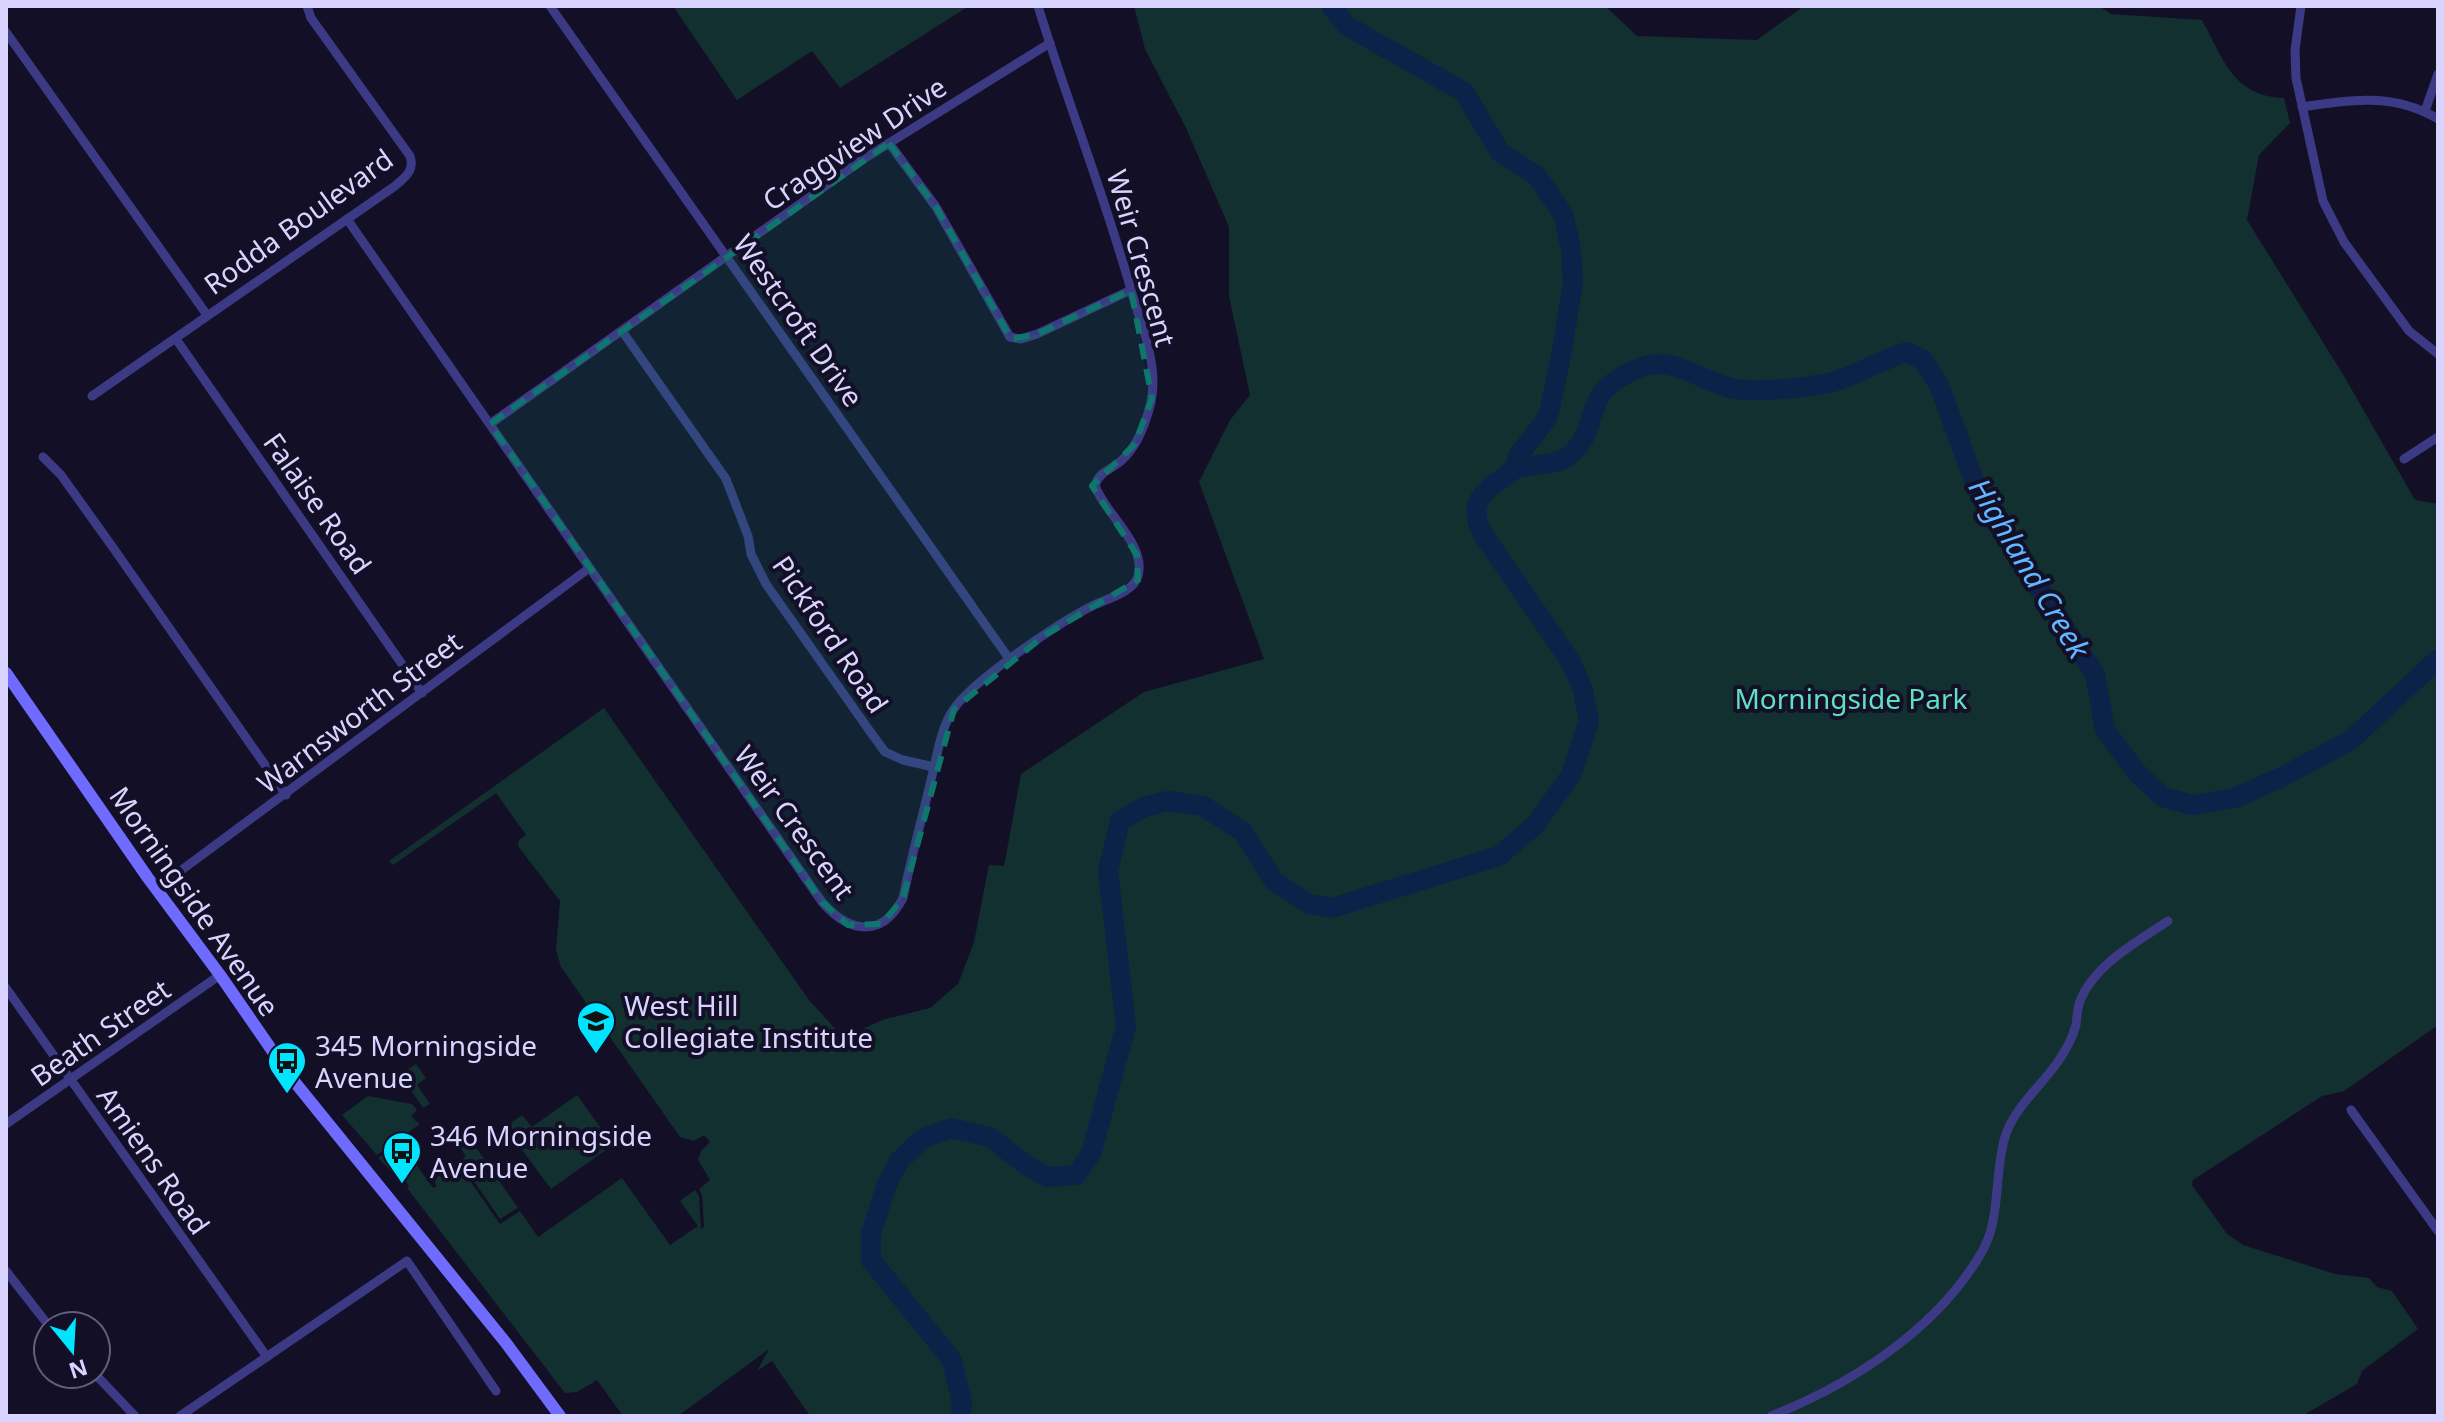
<svg xmlns="http://www.w3.org/2000/svg" width="2444" height="1422" viewBox="0 0 2444 1422" font-family="'Noto Sans',sans-serif">
  <rect width="100%" height="100%" fill="#130f26"/>
  <g fill="#12302f">
    <polygon points="673,6 969,6 840,88 812,51 737,100"/>
    <path d="M1134,6H1605L1637,36L1757,40L1804,6H2099L2111,14L2202,20C2224,60 2233,96 2284,98L2290,123L2259,155L2247,220L2344,376L2415,500L2438,504V1025L2344,1091L2322,1096L2193,1180L2192,1185L2227,1234L2243,1245L2335,1274L2369,1278L2377,1287L2392,1291L2418,1329L2362,1371L2357,1384L2302,1416H810L772,1361L757,1371L769,1349L678,1416H623L597,1380L577,1392L565,1393L407,1188L409,1186L404,1179L401,1181L378,1158L400,1142L433,1188L437,1186L433,1180L457,1162L500,1224L520,1211L538,1237L622,1178L670,1245L698,1226L680,1201L695,1190L699,1196L701,1229L704,1227L702,1195L699,1189L710,1180L698,1160L701,1151L710,1142L704,1135L694,1141L680,1137L561,967L556,950L560,901L518,846L519,840L526,835L496,793L393,865L389,861L604,708L809,1000L849,1044L850,1035L882,1020L930,1008L958,984L974,942L989,865L1004,866L1021,774L1144,692L1264,659L1199,482L1230,420L1250,395L1229,296V227L1186,128L1145,49Z"/>
    <polygon points="416,1064 426,1078 417,1085 430,1104 423,1108 400,1074"/>
    <polygon points="577,1095 613,1145 551,1189 505,1127 522,1115 532,1127"/>
    <polygon points="368,1096 412,1104 417,1110 411,1116 420,1124 377,1155 342,1115"/>
    <polygon points="459,1123 518,1208 500,1219 460,1161 466,1156 448,1132"/>
  </g>
  <g fill="none" stroke-linecap="round" stroke-linejoin="round">
    <g stroke="#0c2248" stroke-width="20">
      <polyline points="1331,6 1347,26 1464,92 1500,152 1537,176 1563,214 1571,249 1573,283 1561,356 1548,417 1518,456 1515,469"/>
      <path d="M960,1416L962,1403L952,1360L871,1260V1234L886,1186L899,1161L922,1139L951,1128L990,1137L1026,1165L1047,1177L1076,1175L1091,1154L1126,1026L1108,871L1120,821L1144,807L1168,801L1203,806L1243,832L1274,881L1309,904L1332,908L1499,856L1535,825L1571,775L1589,721L1583,690L1571,662L1482,533C1471,508 1476,497 1497,482C1503,478 1510,471 1517,468C1536,463 1560,467 1574,451C1589,436 1589,420 1597,402C1603,385 1632,368 1650,365C1683,360 1706,385 1736,389C1759,393 1818,387 1839,380C1862,372 1883,359 1907,352L1923,360L1939,385L1980,497L2095,674L2105,730L2138,774L2163,797L2192,805L2235,798L2282,777L2351,740L2438,659"/>
    </g>
    <g stroke="#3d3a85" stroke-width="9">
      <polyline points="550,6 1010,660"/>
      <polyline points="2301,6 2295,50 2296,78 2323,201 2344,242 2409,331 2438,354"/>
      <polyline points="6,32 207,315"/>
      <path d="M2302,107C2350,99 2395,93 2438,119"/>
      <polyline points="2425,111 2438,74"/>
      <polyline points="889,143 936,207 1010,337 1021,339 1037,334 1131,290"/>
      <path d="M347,219L822,902C849,933 882,939 903,898C911,858 922,819 931,780C937,757 940,730 953,710C973,680 1060,622 1094,605C1107,599 1134,592 1138,576C1147,544 1103,512 1095,485C1100,471 1111,470 1121,461C1137,447 1146,423 1151,402C1159,366 1141,324 1131,290C1104,194 1067,101 1038,6"/>
      <polyline points="622,331 726,479 748,536 751,554 766,584 869,730 885,752 903,760 934,767"/>
      <polyline points="176,339 422,693"/>
      <path d="M92,396L395,186C405,177 415,171 410,156L311,18L307,6"/>
      <polyline points="490,424 862,160 1050,43"/>
      <polyline points="43,457 61,475 114,549 286,795"/>
      <polyline points="2404,459 2438,437"/>
      <polyline points="156,889 588,569"/>
      <polyline points="6,988 267,1357"/>
      <polyline points="2351,1110 2438,1231"/>
      <polyline points="6,1124 220,975"/>
      <polyline points="6,1271 49,1326"/>
      <polyline points="95,1374 135,1416"/>
      <polyline points="180,1416 407,1261 496,1391"/>
      <path d="M1771,1416C1852,1384 1939,1328 1983,1250C2001,1217 1994,1173 2005,1137C2014,1108 2040,1087 2057,1063C2065,1051 2072,1040 2076,1025C2077,1017 2077,1009 2080,1001C2095,964 2137,942 2168,921"/>
    </g>
    <polyline stroke="#6f6bff" stroke-width="12" points="6,673 148,878 220,975 289,1075 506,1343 560,1416"/>
  </g>
  <path fill="#0f766e" fill-opacity="0.2" stroke="#0f766e" stroke-width="6" stroke-dasharray="16 10" stroke-linejoin="round" d="M889,143L936,207L1011,339L1037,334L1131,290L1152,398L1135,444L1092,486L1137,555L1138,580L1045,635L954,709L903,898L882,924L848,925L822,902L490,424Z"/>
  <defs>
    <symbol id="school-pin" viewBox="-11 -11 22 30"><path d="M0 17L-7.5 6A9.5 9.5 0 1 1 7.5 6Z" fill="#00e5ff" stroke="#130f26"/><path d="M0-5L7-2L0 1L-7-2ZM-4 1L0 2.5L4 1V4Q0 6-4 4Z" fill="#111"/></symbol>
    <symbol id="bus-pin" viewBox="-11 -11 22 30"><path d="M0 17L-7.5 6A9.5 9.5 0 1 1 7.5 6Z" fill="#00e5ff" stroke="#130f26"/><path d="M-5-6H5V4H4V6H2V4H-2V6H-4V4H-5ZM-3.5-4V0h7V-4ZM-3.5 1.2v1.5H-2V1.2ZM2 1.2v1.5H3.5V1.2Z" fill="#111"/></symbol>
  </defs>
  <g fill-rule="evenodd">
    <use href="#school-pin" x="574" y="999" width="44" height="60"/>
    <use href="#bus-pin" x="265" y="1039" width="44" height="60"/>
    <use href="#bus-pin" x="380" y="1129" width="44" height="60"/>
  </g>
  <g text-anchor="middle" dominant-baseline="central" stroke-width="8" stroke-linejoin="round" paint-order="stroke">
    <g font-size="28" fill="#d9d4ff" stroke="#130f26">
      <text transform="translate(854 143) rotate(-34)">Craggview Drive</text>
      <text transform="translate(298 221) rotate(-36)">Rodda Boulevard</text>
      <text transform="translate(1142 258) rotate(74)">Weir Crescent</text>
      <text transform="translate(799 320) rotate(55)">Westcroft Drive</text>
      <text transform="translate(318 503) rotate(55)">Falaise Road</text>
      <text transform="translate(831 634) rotate(56)">Pickford Road</text>
      <text transform="translate(359 712) rotate(-37)">Warnsworth Street</text>
      <text transform="translate(795 822) rotate(54)">Weir Crescent</text>
      <text transform="translate(195 901) rotate(55)">Morningside Avenue</text>
      <text transform="translate(100 1032) rotate(-35)">Beath Street</text>
      <text transform="translate(154 1160) rotate(55)">Amiens Road</text>
    </g>
    <g font-size="28" fill="#5fe0c0" stroke="#130f26">
      <text x="1851" y="698">Morningside Park</text>
    </g>
    <g font-size="28" fill="#d9d4ff" stroke="#130f26" text-anchor="start">
      <text x="624" y="1005">West Hill<tspan x="624" dy="32">Collegiate Institute</tspan></text>
      <text x="315" y="1045">345 Morningside<tspan x="315" dy="32">Avenue</tspan></text>
      <text x="430" y="1135">346 Morningside<tspan x="430" dy="32">Avenue</tspan></text>
    </g>
    <g font-size="30" font-style="italic" fill="#62b6ff" stroke="#130f26">
      <text transform="translate(2030 568) rotate(59)">Highland Creek</text>
    </g>
  </g>
  <rect width="2444" height="1422" fill="none" stroke="#d9d4ff" stroke-width="16"/>
  <g transform="translate(72 1350) rotate(162)"><circle r="38" fill="#130f26" stroke="#625e7d" stroke-width="2"/>
  <path d="M0-6L14 30L0 20L-14 30Z" fill="#00e5ff"/>
  <text y="-12" font-size="22" font-weight="bold" text-anchor="middle" fill="#d9d4ff">N</text>
  </g>
</svg>
